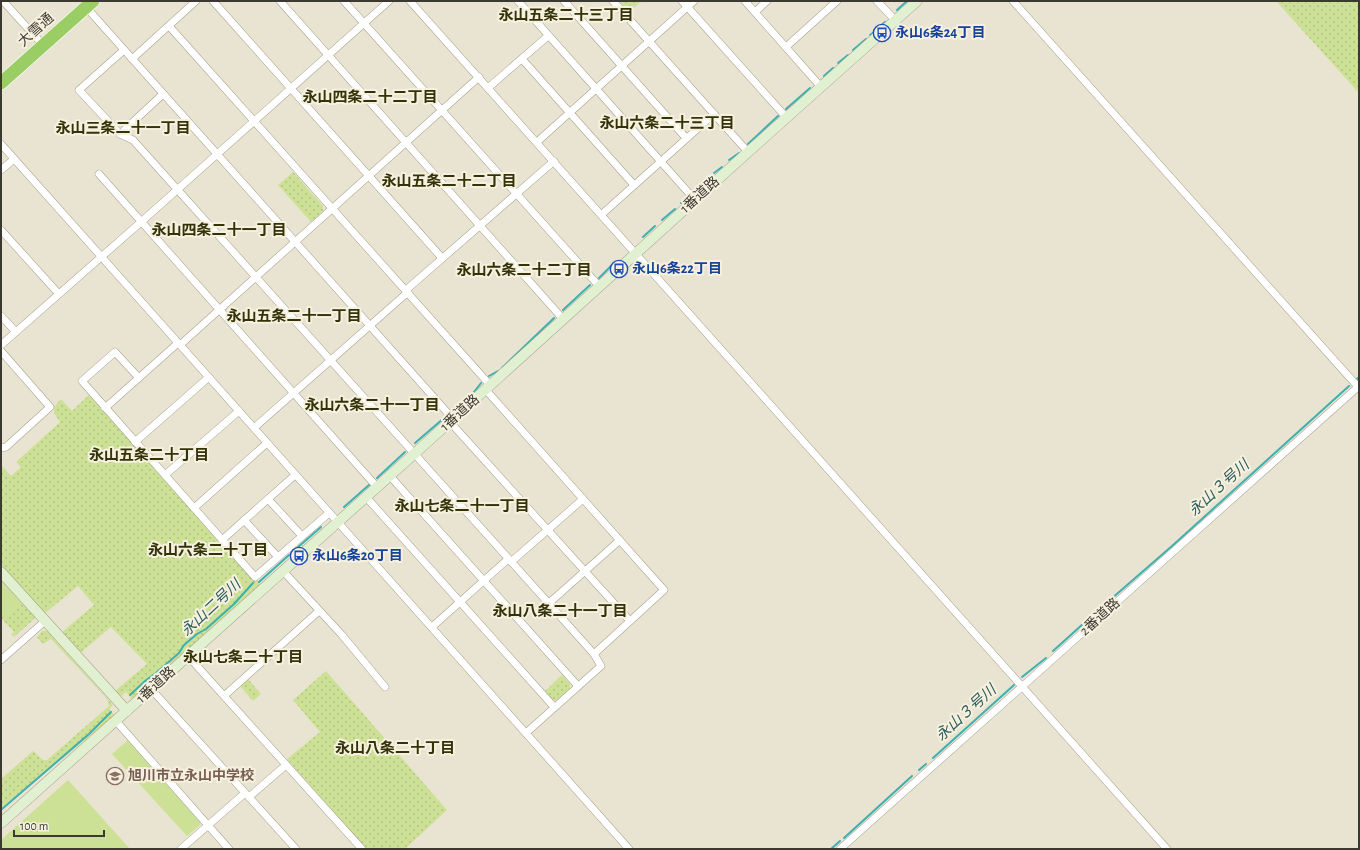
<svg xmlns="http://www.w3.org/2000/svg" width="1360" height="850" viewBox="0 0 1360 850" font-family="'Alegreya Sans','Noto Sans JP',sans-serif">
  <defs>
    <pattern id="green-dots" width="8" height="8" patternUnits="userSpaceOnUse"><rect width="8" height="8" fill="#cde196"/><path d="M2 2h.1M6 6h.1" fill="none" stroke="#b1c282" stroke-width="1.8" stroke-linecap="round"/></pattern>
  </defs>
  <rect width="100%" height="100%" fill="#e9e4d1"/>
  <g fill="url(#green-dots)">
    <polygon points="619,1 642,1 629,12"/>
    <polygon points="1276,1 1359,1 1359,93"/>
    <polygon points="293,172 323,206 323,211 311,222 278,185"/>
    <polygon points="90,394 261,584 132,699 126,692 120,697 115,691 147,664 111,627 80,653 61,633 94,605 78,586 44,614 1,565 1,465 11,476 21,467 16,462 60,422 54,413 54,407 61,399 72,411"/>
    <polygon points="1,576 35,616 34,619 14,637 11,634 14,632 1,618"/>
    <polygon points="42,631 47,631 113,705 109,709 115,716 1,808 1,779 33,751 43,760 47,760 109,706 107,699 51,639 43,644 37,637"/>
    <polygon points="326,671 447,810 405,849 366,849 287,759 320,732 293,700"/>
    <polygon points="562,675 570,684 570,690 557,700 552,700 544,692"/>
    <polygon points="248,679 261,694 253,701 240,686"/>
  </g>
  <g fill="#cde196">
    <polygon points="1,580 21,603 6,617 1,611"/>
    <polygon points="128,740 200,821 200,825 187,836 112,754"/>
    <polygon points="68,780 130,849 1,849 1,840"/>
  </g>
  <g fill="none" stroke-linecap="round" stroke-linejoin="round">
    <g stroke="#3db0b2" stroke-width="2">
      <polyline points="897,10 907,1"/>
      <polyline points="879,27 885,22"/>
      <polyline points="870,35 874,32"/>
      <polyline points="853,50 866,39"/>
      <polyline points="838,63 848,55"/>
      <polyline points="824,76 833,68"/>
      <polyline points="786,109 810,88"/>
      <polyline points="748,144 778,116"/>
      <polyline points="729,160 739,153"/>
      <polyline points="714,173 722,167"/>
      <polyline points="693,192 704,182"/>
      <polyline points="681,203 685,199"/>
      <polyline points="662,220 675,209"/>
      <polyline points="643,237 655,226"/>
      <polyline points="599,278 612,265"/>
      <polyline points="563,310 590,285"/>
      <polyline points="502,368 554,318"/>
      <polyline points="489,376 498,371"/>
      <polyline points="1357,379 1359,377"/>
      <polyline points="452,410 474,392 481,383"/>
      <polyline points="415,443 444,418"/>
      <polyline points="377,478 405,452"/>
      <polyline points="344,507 369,485"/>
      <polyline points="297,548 321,527"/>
      <polyline points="259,582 289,555"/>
      <polyline points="1103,606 1172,546 1349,386"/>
      <polyline points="1053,651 1094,614"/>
      <polyline points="1022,677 1046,658"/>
      <polyline points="130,695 145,681 156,673 179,653 184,645 197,634 206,629 234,604 253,583"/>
      <polyline points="933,758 1014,685"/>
      <polyline points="919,770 926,764"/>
      <polyline points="2,809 89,734 111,712"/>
      <polyline points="844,838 912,776"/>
      <polyline points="831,849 840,841"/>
    </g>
    <defs>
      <g id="street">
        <polyline points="3,1 43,45"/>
        <polyline points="213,1 442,258"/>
        <polyline points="280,1 563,319"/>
        <polyline points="344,1 599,286"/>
        <polyline points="410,1 1167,849"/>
        <polyline points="518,1 695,200"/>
        <polyline points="564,1 686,138"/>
        <polyline points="613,1 748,152"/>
        <polyline points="682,1 786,117"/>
        <polyline points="745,1 821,87"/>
        <polyline points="877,1 895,20"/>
        <polyline points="1013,1 1359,388"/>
        <polyline points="86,7 453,419"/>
        <polyline points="755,12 767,1"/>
        <polyline points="169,26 490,385"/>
        <polyline points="786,47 837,1"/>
        <polyline points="124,50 79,90 120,134 133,140 594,654 601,666 526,733"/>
        <polyline points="132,59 196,1"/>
        <polyline points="522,59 634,185"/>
        <polyline points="488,88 548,36"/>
        <polyline points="120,134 163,94"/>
        <polyline points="537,142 694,1"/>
        <polyline points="1,144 629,849"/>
        <polyline points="1,170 14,159"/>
        <polyline points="99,174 377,487"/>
        <polyline points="601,215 714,114"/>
        <polyline points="1,230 58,293"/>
        <polyline points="406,290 554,161"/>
        <polyline points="1,316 16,332"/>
        <polyline points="1,345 141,222 389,1"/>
        <polyline points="180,345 479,77"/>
        <polyline points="1,351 50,407 6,447 1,448"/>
        <polyline points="139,378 115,352 82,381 255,577 329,513"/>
        <polyline points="486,390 664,590 594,654"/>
        <polyline points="105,408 178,343"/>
        <polyline points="450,422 630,621"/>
        <polyline points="254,428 408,292"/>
        <polyline points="135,442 209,377"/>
        <polyline points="165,475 239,411"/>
        <polyline points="390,476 578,686"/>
        <polyline points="366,497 554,707"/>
        <polyline points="268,499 302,536"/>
        <polyline points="194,508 267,443"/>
        <polyline points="244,520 278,557"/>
        <polyline points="222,540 295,475"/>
        <polyline points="511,562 583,499"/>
        <polyline points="283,571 342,635 385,687"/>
        <polyline points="548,604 620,540"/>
        <polyline points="432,627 508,559"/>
        <polyline points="188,656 362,849"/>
        <polyline points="1,660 45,621"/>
        <polyline points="151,689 296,849"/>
        <polyline points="224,696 319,611"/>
        <polyline points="116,721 229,849"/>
        <polyline points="249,797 286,765"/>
        <polyline points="181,849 245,793"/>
        <polyline points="840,849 1359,386"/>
      </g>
      <g id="secondary">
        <polyline points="1,572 127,711"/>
        <polyline points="1,823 414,454 748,152 917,1"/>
      </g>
      <polyline id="highway" points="1,83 93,1"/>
    </defs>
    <use href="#street" stroke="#a7a290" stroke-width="8"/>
    <use href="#secondary" stroke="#a7a290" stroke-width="11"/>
    <use href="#highway" stroke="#fff" stroke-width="14"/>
    <use href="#street" stroke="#fff" stroke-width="7"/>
    <use href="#secondary" stroke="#e1f0d1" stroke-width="10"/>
    <use href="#highway" stroke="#9ace65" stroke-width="13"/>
  </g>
  <defs>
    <symbol id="bus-ring" viewBox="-11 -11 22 22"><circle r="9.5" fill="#f6f1de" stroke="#1a4fb4" stroke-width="1.5"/><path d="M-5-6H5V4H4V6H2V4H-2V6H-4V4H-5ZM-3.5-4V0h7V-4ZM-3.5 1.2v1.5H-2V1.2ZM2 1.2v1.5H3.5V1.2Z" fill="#1a4fb4"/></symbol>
    <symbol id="school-ring" viewBox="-11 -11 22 22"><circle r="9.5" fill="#f6f1de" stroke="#8d6e63" stroke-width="1.5"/><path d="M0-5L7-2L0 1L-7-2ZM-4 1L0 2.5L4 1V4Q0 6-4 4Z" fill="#8d6e63"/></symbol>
  </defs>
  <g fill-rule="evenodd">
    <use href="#bus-ring" x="872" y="23" width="20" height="20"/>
    <use href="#bus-ring" x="609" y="259" width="20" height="20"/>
    <use href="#bus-ring" x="289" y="546" width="20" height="20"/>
    <use href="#school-ring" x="105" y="766" width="20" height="20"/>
  </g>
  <g text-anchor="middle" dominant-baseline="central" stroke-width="4" stroke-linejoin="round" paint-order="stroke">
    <g font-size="14" fill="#3b3932" stroke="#f6f1de">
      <text transform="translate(36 30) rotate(-42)">大雪通</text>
      <text transform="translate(700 195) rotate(-42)">1番道路</text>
      <text transform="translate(460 413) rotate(-42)">1番道路</text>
      <text transform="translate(1100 617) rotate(-42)">2番道路</text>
      <text transform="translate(156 685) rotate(-42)">1番道路</text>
    </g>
    <g font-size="14" font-weight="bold" fill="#164399" stroke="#f6f1de" text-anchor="start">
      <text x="895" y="33">永山6条24丁目</text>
      <text x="632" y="269">永山6条22丁目</text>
      <text x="312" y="556">永山6条20丁目</text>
    </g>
    <g font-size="14" font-weight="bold" fill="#785e54" stroke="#f6f1de" text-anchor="start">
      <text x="128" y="776">旭川市立永山中学校</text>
    </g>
    <g font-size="15" font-weight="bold" fill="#323309" stroke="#f6f1de">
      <text x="566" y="15">永山五条二十三丁目</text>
      <text x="370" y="97">永山四条二十二丁目</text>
      <text x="667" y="123">永山六条二十三丁目</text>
      <text x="123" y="128">永山三条二十一丁目</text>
      <text x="449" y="181">永山五条二十二丁目</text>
      <text x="219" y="230">永山四条二十一丁目</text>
      <text x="524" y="270">永山六条二十二丁目</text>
      <text x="294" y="316">永山五条二十一丁目</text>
      <text x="372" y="405">永山六条二十一丁目</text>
      <text x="149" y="455">永山五条二十丁目</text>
      <text x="462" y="506">永山七条二十一丁目</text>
      <text x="208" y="550">永山六条二十丁目</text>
      <text x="560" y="611">永山八条二十一丁目</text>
      <text x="243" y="657">永山七条二十丁目</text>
      <text x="395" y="748">永山八条二十丁目</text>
    </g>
    <g font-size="15" font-style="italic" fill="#2c5c5d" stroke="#f6f1de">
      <text transform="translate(1219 488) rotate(-42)">永山３号川</text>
      <text transform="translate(211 608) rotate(-43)">永山二号川</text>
      <text transform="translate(966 713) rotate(-42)">永山３号川</text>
    </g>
  </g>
  <rect width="1360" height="850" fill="none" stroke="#3b3932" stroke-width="4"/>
  <path d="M14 830v6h90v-6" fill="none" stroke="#3b3932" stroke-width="2"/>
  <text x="20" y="830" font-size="12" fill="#3b3932" stroke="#f6f1de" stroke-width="3" paint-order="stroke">100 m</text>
</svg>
